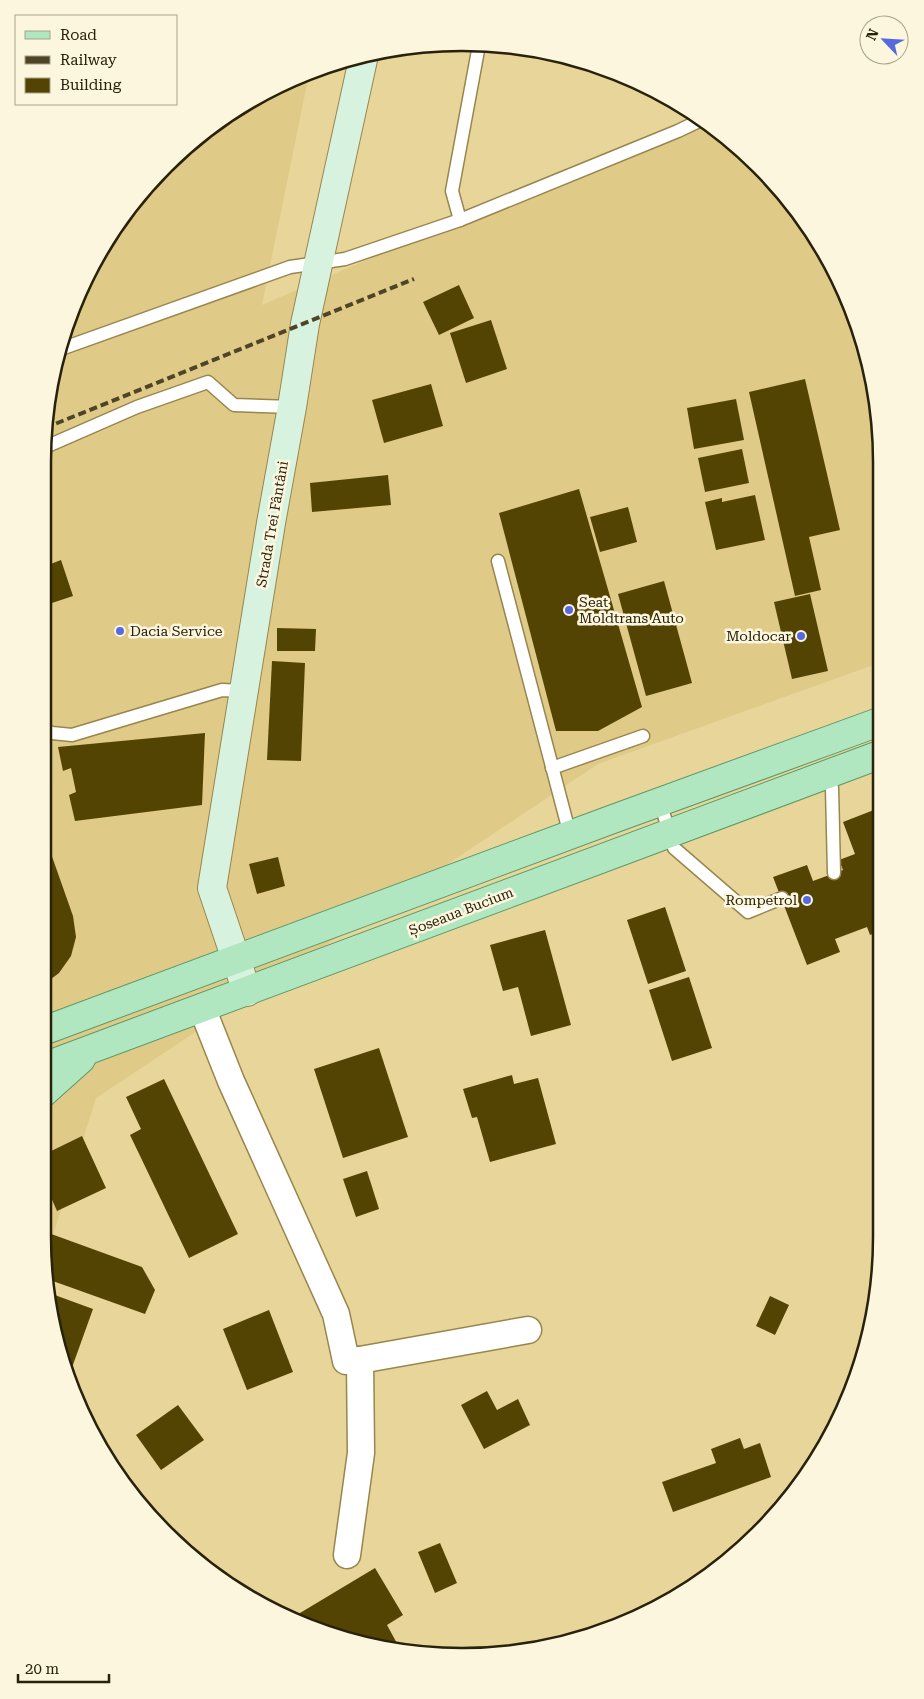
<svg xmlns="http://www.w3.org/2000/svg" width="924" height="1699" viewBox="0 0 924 1699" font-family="'Roboto Serif',serif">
  <rect width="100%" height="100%" fill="#e7d59a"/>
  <polygon fill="#dfca88" points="309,74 262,305 698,117 739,147 811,229 850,302 878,408 879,663 598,764 96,1098 46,1257 43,1237 43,435 57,353 99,253 146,186 206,129 276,86"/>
  <g fill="#544404">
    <polygon points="459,285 474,318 439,335 423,302"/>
    <polygon points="491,320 507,369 466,383 450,333"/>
    <polygon points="805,379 840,530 809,537 821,590 795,596 749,392"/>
    <polygon points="431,384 443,426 384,443 372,400"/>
    <polygon points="736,399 744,440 694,449 687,408"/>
    <polygon points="742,449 749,483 705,492 698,458"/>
    <polygon points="388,475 391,505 312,512 310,483"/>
    <polygon points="579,489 642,707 598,731 556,731 499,513"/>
    <polygon points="755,495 765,540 716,550 705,502 722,498 722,502"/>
    <polygon points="628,507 637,542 600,552 590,517"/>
    <polygon points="61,560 73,596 43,606 43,567"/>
    <polygon points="664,581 692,683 646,696 618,594"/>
    <polygon points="810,594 828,671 792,679 774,602"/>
    <polygon points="277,628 316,629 315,651 277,651"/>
    <polygon points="272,661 305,663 301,761 267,760"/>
    <polygon points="205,733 202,805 75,821 69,795 76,792 71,768 63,771 58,747"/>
    <polygon points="879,808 880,931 870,935 867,927 835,939 840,952 807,965 773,877 807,865 813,881 843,870 839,860 855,854 843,822"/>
    <polygon points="43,831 73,916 76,937 71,956 59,973 43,985"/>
    <polygon points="278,857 285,886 257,894 249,864"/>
    <polygon points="665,907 686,971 648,984 627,920"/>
    <polygon points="545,930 571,1025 531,1036 518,987 503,991 490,945"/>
    <polygon points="689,977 712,1048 672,1061 649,990"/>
    <polygon points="379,1048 408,1137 343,1158 314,1069"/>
    <polygon points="512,1075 514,1084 538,1078 556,1144 490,1162 477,1117 472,1118 463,1089"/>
    <polygon points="164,1079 238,1234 189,1258 130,1135 141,1129 126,1097"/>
    <polygon points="82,1136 106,1188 57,1211 43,1179 43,1155"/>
    <polygon points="367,1171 379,1209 356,1217 343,1179"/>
    <polygon points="43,1231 142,1267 155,1290 145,1314 50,1280"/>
    <polygon points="52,1294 93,1309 70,1373 65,1371"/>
    <polygon points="770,1296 789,1305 775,1335 756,1326"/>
    <polygon points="269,1310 293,1372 247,1390 223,1329"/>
    <polygon points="487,1391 497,1410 518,1399 530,1425 484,1449 461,1405"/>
    <polygon points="178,1405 204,1440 161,1470 136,1435"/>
    <polygon points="740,1438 744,1449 760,1443 771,1477 673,1512 662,1482 716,1463 711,1449"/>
    <polygon points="440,1543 457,1583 435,1593 418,1552"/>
    <polygon points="375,1568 403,1615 387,1625 399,1647 354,1642 295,1616"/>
  </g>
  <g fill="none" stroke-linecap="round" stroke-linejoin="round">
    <defs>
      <g id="lane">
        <polyline points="460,220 452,191 479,45"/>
        <polyline points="58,350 290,267 345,259 460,220 678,131 701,120"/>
        <polyline points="43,448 137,407 208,382 234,405 292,407"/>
        <polyline points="498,561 570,835"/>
        <polyline points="43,729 52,733 72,735 222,690 244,691"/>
        <polyline points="552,768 643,736"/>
        <polyline points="827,774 832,788 834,873"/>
        <polyline points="660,802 674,848 748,912 782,898"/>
      </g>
      <g id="street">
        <polyline points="202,1008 231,1081 336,1314 346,1361 360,1360 361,1453 347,1555"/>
        <polyline points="360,1360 528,1330"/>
      </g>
      <polyline id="secondary" points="247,992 212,888 271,523 292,407 305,324 364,55"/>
      <g id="primary">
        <polyline points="43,1031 613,819 879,722"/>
        <polyline points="43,1067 879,755"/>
        <polyline points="43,1093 81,1059"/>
      </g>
    </defs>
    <use href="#lane" stroke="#98864e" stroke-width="15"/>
    <use href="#street" stroke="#98864e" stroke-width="29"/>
    <use href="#secondary" stroke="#98864e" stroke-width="30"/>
    <use href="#primary" stroke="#5e9867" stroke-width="30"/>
    <use href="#lane" stroke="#fff" stroke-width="12"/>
    <use href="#street" stroke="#fff" stroke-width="26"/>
    <use href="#secondary" stroke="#d7f3e0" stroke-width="28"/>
    <use href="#primary" stroke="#b0e7c1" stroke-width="28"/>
    <polyline stroke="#4e4527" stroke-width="4" stroke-dasharray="8 4" stroke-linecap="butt" points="45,428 414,279"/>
  </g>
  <g fill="#5669df" stroke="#fdf6df" stroke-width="2">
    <circle cx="569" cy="610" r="5"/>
    <circle cx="120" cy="631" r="5"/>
    <circle cx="801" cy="636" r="5"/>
    <circle cx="807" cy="900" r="5"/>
  </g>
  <g text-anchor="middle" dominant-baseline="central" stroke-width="5" stroke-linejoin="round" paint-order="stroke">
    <g font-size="14" fill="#29220b" stroke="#fdf6df">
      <text transform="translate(272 524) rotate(-80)">Strada Trei Fântâni</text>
      <text transform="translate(461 911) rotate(-21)">Șoseaua Bucium</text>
    </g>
    <g font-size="14" fill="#29220b" stroke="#fdf6df" text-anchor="start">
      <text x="579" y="602">Seat<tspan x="579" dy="16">Moldtrans Auto</tspan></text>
      <text x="130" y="631">Dacia Service</text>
      <text x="791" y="636" text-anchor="end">Moldocar</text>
      <text x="797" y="900" text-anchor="end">Rompetrol</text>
    </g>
  </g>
  <path d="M0 0H924V1699H0ZM462 51H462A411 411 0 0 1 873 462V1237A411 411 0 0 1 462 1648H462A411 411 0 0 1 51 1237V462A411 411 0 0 1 462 51Z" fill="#fdf6df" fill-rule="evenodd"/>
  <path fill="none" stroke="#29220b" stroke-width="2.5" d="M462 51H462A411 411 0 0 1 873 462V1237A411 411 0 0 1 462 1648H462A411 411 0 0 1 51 1237V462A411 411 0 0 1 462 51Z"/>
  <rect x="15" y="15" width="162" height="90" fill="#fdf6df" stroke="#a8a18a"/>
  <rect x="25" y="31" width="25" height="8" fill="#b0e7c1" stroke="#a8a18a"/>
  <text x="60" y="40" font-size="15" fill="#29220b">Road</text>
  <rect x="25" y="56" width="25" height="8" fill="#4e4527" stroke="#a8a18a"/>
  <text x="60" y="65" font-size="15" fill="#29220b">Railway</text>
  <rect x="25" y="78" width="25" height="15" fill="#544404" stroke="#a8a18a"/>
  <text x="60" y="90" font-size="15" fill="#29220b">Building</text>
  <g transform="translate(884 40) rotate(295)"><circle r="24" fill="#fdf6df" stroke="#a8a18a"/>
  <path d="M0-4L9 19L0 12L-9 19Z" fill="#5669df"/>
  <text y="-8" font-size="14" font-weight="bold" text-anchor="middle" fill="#29220b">N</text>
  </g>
  <path d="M18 1674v8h91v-8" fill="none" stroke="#29220b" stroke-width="2.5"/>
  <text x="25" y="1674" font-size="15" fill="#29220b" stroke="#fdf6df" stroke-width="4" paint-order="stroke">20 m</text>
</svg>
